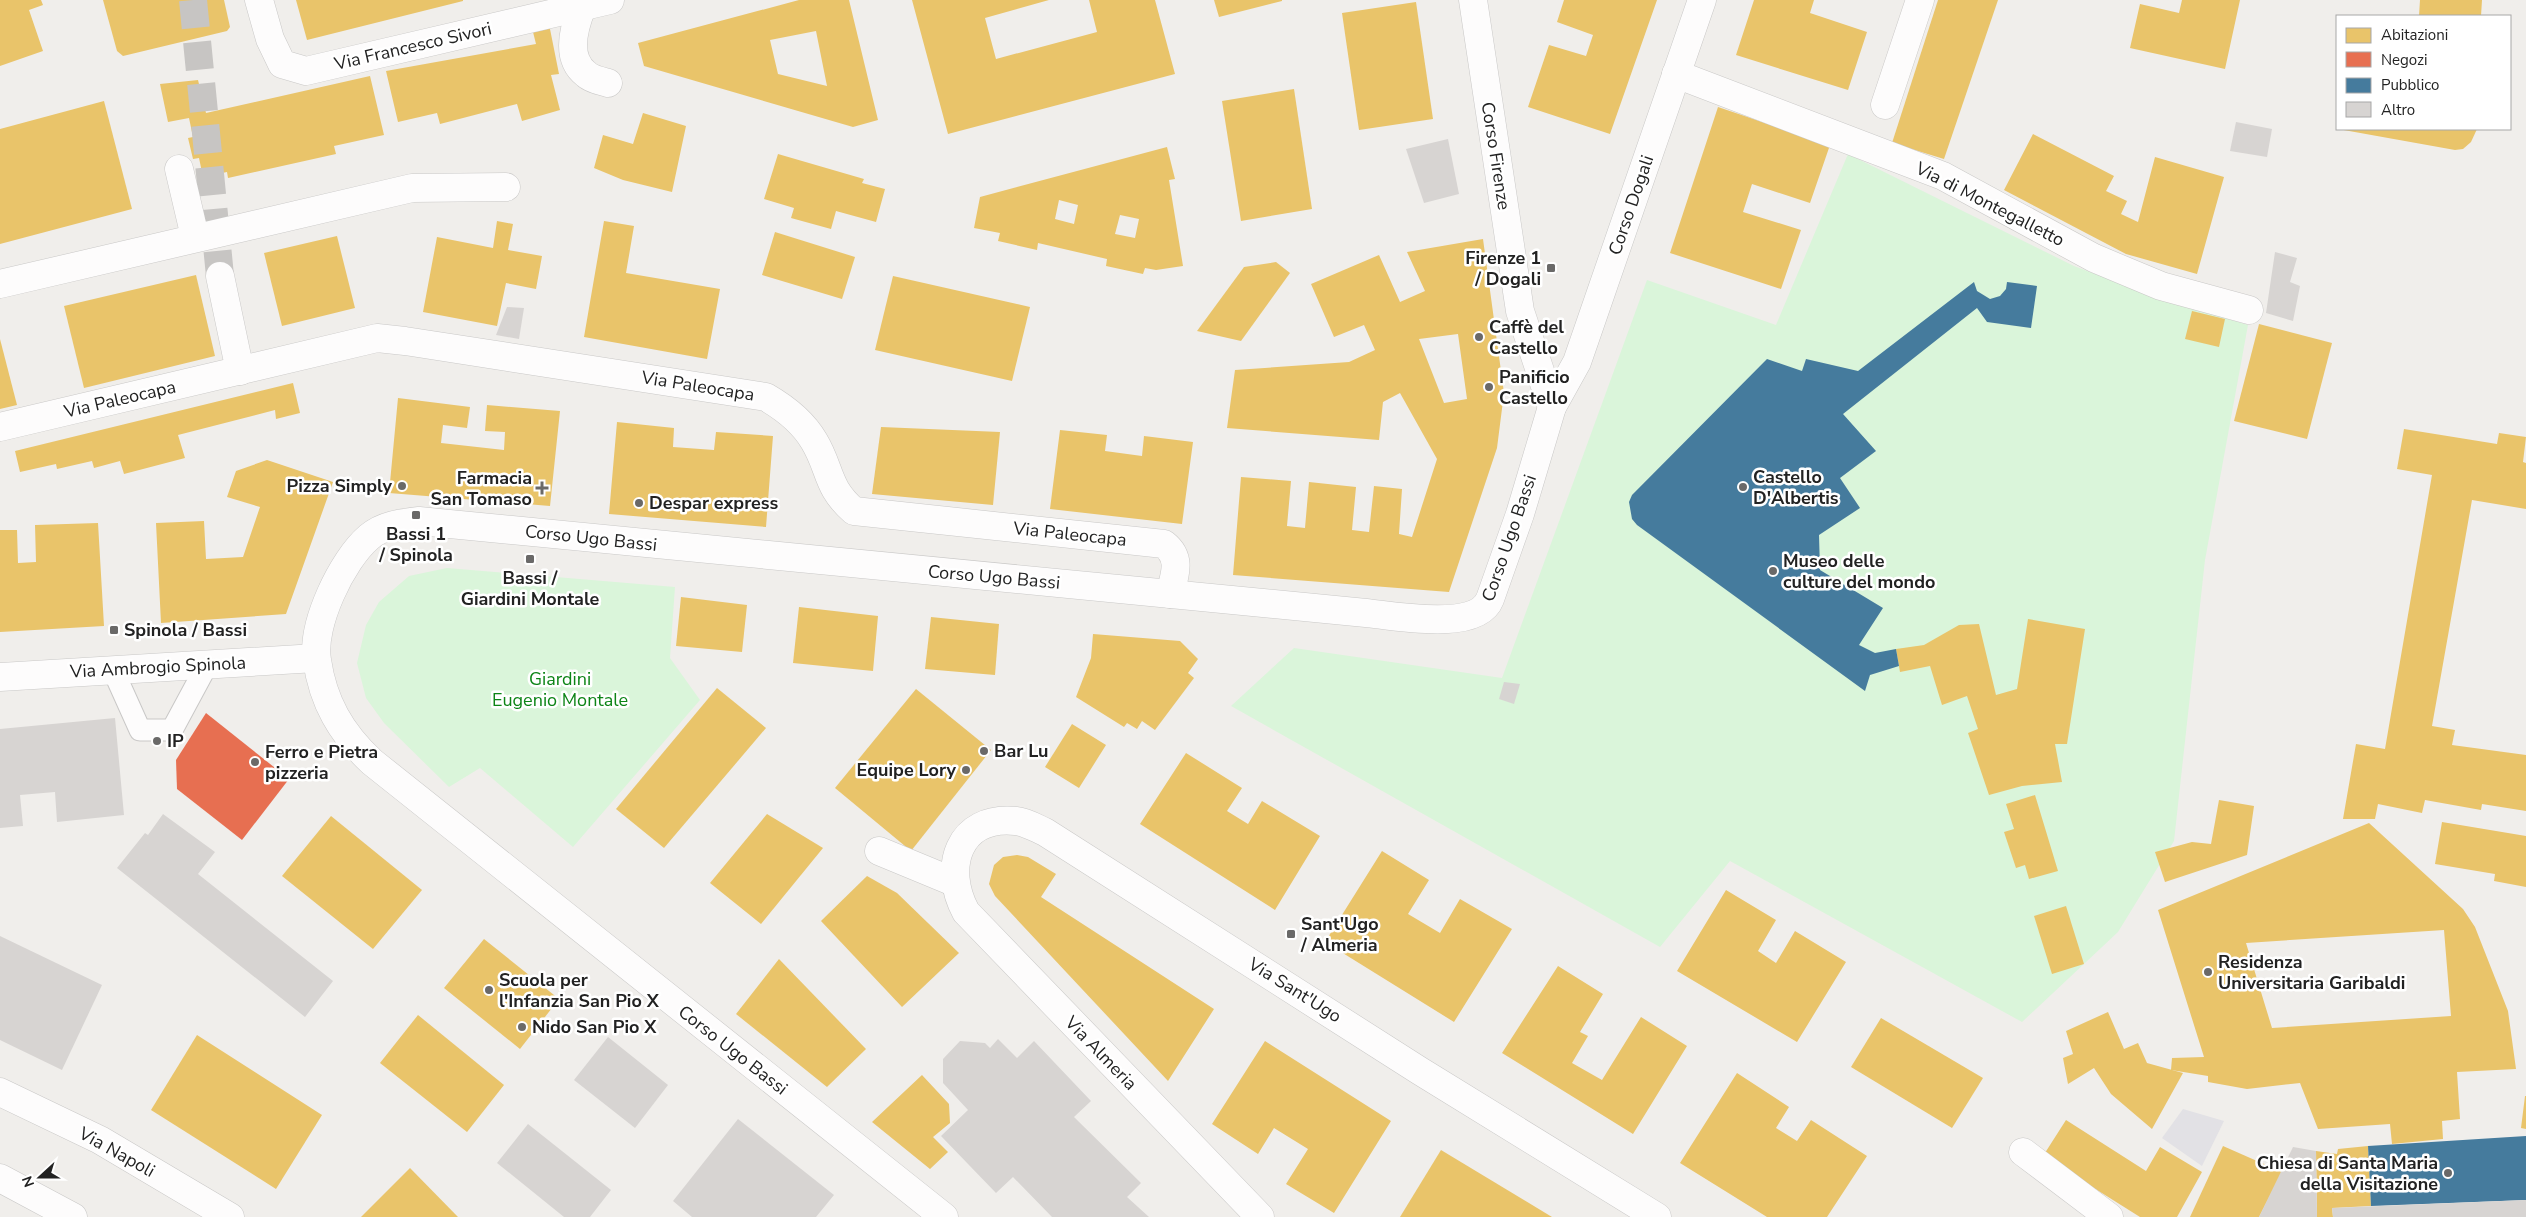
<svg xmlns="http://www.w3.org/2000/svg" width="2526" height="1217" viewBox="0 0 2526 1217" font-family="'Nunito Sans',sans-serif">
  <rect width="100%" height="100%" fill="#f0eeeb"/>
  <g fill="#daf5da">
    <polygon points="1848,154 2074,266 2157,297 2248,325 2205,560 2174,841 2118,932 2022,1022 1730,861 1660,947 1231,706 1294,648 1502,678 1647,280 1776,325"/>
    <polygon points="447,568 675,587 670,658 700,700 573,847 480,768 449,787 384,723 366,698 357,663 366,625 379,602 409,576"/>
  </g>
  <polygon fill="#e2e1e5" points="2183,1109 2224,1121 2202,1166 2162,1138"/>
  <g fill="#e9c46a" fill-rule="evenodd">
    <polygon points="0,0 41,0 43,5 29,10 43,51 0,66"/>
    <polygon points="103,0 224,0 230,27 227,31 123,56 117,51"/>
    <polygon points="296,0 463,0 463,1 307,40"/>
    <path d="M799,0H849L878,120L853,127L644,66L638,43ZM816,31L827,86L778,74L770,40Z"/>
    <polygon points="912,0 1049,0 985,18 996,59 1097,32 1089,0 1155,0 1175,74 948,134"/>
    <polygon points="1214,0 1282,0 1282,1 1219,17"/>
    <polygon points="1564,0 1657,0 1610,134 1528,107 1549,45 1586,56 1593,35 1557,22"/>
    <polygon points="1754,0 1814,0 1810,13 1867,32 1848,90 1736,55"/>
    <polygon points="1938,0 1998,0 1944,159 1892,143"/>
    <polygon points="2182,0 2240,0 2225,69 2130,48 2140,4 2179,13"/>
    <polygon points="2420,0 2482,0 2481,16 2419,16"/>
    <polygon points="1416,2 1433,119 1359,130 1342,13"/>
    <polygon points="548,19 559,74 551,75 560,110 522,121 517,104 440,124 437,113 398,122 386,71 536,44 531,24"/>
    <polygon points="370,76 384,135 334,146 336,154 228,178 227,172 203,177 199,158 193,159 188,138 193,137 189,118 168,122 160,84 198,80 206,113"/>
    <polygon points="1294,89 1312,209 1241,221 1222,101"/>
    <polygon points="104,101 132,209 0,244 0,129"/>
    <polygon points="1718,107 1830,145 1810,203 1752,184 1743,212 1801,230 1781,289 1670,253"/>
    <polygon points="643,113 686,126 672,192 623,180 594,168 603,135 633,144"/>
    <polygon points="2338,129 2477,129 2471,142 2463,149 2455,150"/>
    <polygon points="2033,134 2114,176 2106,191 2127,201 2121,214 2138,222 2155,157 2224,177 2197,274 2126,254 2004,190"/>
    <path d="M1167,147L1175,179L1169,180L1183,266L1156,270L1145,268L1143,274L1106,266L1107,259L1038,243L1037,250L998,241L1000,233L974,228L980,197ZM1059,200L1078,205L1074,224L1055,219ZM1120,215L1139,219L1135,238L1115,234Z"/>
    <polygon points="778,154 864,179 862,183 885,189 876,222 836,211 831,229 791,218 794,208 764,199"/>
    <polygon points="497,221 513,224 508,250 542,256 536,289 506,283 497,326 423,312 437,237 493,248"/>
    <polygon points="604,221 634,226 626,273 720,289 707,359 584,337"/>
    <polygon points="775,232 855,257 842,299 762,275"/>
    <polygon points="337,236 355,308 282,326 264,253"/>
    <path d="M1483,239L1504,393L1497,448L1449,592L1233,575L1241,477L1291,481L1287,526L1305,528L1309,482L1356,487L1352,530L1369,532L1374,486L1402,489L1399,534L1412,537L1437,459L1400,393L1383,402L1379,440L1227,428L1235,370L1349,362L1375,350L1364,325L1334,337L1311,284L1379,255L1400,302L1425,291L1407,252ZM1458,334L1467,399L1444,403L1419,339Z"/>
    <polygon points="1276,262 1290,273 1241,341 1197,331 1244,267"/>
    <polygon points="196,275 215,356 84,388 64,306"/>
    <polygon points="893,276 1030,307 1012,381 875,350"/>
    <polygon points="2192,311 2225,319 2219,347 2185,339"/>
    <polygon points="2259,324 2332,343 2307,439 2234,421"/>
    <polygon points="0,339 17,405 0,409"/>
    <polygon points="293,383 300,413 276,419 275,410 178,435 185,458 124,474 120,461 94,468 92,461 57,469 56,464 20,472 15,451"/>
    <polygon points="398,398 470,407 467,428 443,425 441,443 504,450 505,432 485,431 487,405 560,411 550,506 389,493"/>
    <polygon points="617,422 674,428 673,447 714,450 716,432 773,436 766,527 609,514"/>
    <polygon points="881,427 1000,432 993,505 872,494"/>
    <polygon points="2404,429 2497,444 2499,433 2526,437 2523,462 2526,463 2526,509 2472,500 2432,726 2455,730 2452,745 2526,755 2526,811 2482,804 2481,810 2425,800 2422,813 2378,804 2375,819 2343,819 2356,744 2385,749 2432,475 2397,469"/>
    <polygon points="1060,430 1107,435 1105,451 1142,456 1144,436 1193,442 1182,524 1050,509"/>
    <polygon points="267,460 333,482 286,614 161,623 156,523 204,521 206,559 243,557 260,507 227,497 236,471"/>
    <polygon points="98,523 104,626 0,632 0,530 17,530 18,563 36,562 35,525"/>
    <polygon points="681,597 747,605 742,652 676,646"/>
    <polygon points="799,607 878,616 873,671 793,663"/>
    <polygon points="931,617 999,624 995,675 925,669"/>
    <polygon points="2028,619 2085,629 2067,744 2055,744 2062,782 2022,786 1989,795 1968,733 1978,729 1967,696 1942,705 1930,666 1900,672 1896,649 1924,645 1959,625 1979,624 1996,695 2017,689"/>
    <polygon points="1093,634 1180,641 1198,659 1188,673 1194,678 1155,730 1142,721 1137,729 1127,723 1124,727 1076,697 1091,658"/>
    <polygon points="717,688 766,728 664,848 616,809"/>
    <polygon points="916,689 991,750 911,851 835,788"/>
    <polygon points="1072,724 1106,745 1079,788 1045,767"/>
    <polygon points="1186,753 1242,788 1227,811 1248,824 1262,801 1320,836 1275,910 1140,824"/>
    <polygon points="2035,795 2058,871 2029,879 2025,865 2016,868 2004,832 2014,829 2006,804"/>
    <polygon points="2219,800 2254,806 2247,855 2165,882 2155,852 2192,842 2211,844"/>
    <polygon points="767,814 823,848 761,924 710,883"/>
    <polygon points="331,816 422,890 373,949 282,876"/>
    <polygon points="2442,822 2526,836 2526,887 2494,881 2495,874 2435,864"/>
    <path d="M2369,823L2463,909L2475,927L2508,1011L2516,1069L2457,1072L2460,1119L2442,1121L2443,1139L2392,1144L2390,1124L2318,1129L2300,1083L2247,1089L2208,1082V1076L2171,1070L2172,1058L2204,1057L2158,910ZM2444,930L2451,1016L2272,1028L2246,943Z"/>
    <polygon points="1382,851 1429,880 1408,914 1440,933 1460,899 1512,929 1454,1022 1325,942"/>
    <polygon points="1017,855 1028,857 1056,874 1041,897 1214,1009 1168,1081 995,896 989,884 994,865 1003,857"/>
    <polygon points="867,876 897,893 959,953 902,1007 821,921"/>
    <polygon points="1726,890 1776,920 1758,951 1776,963 1795,931 1846,962 1797,1042 1677,971"/>
    <polygon points="2066,906 2084,964 2052,974 2034,916"/>
    <polygon points="484,939 559,999 520,1049 444,988"/>
    <polygon points="779,959 866,1049 827,1087 736,1014"/>
    <polygon points="1558,966 1603,994 1580,1032 1588,1036 1572,1063 1602,1080 1641,1017 1687,1046 1633,1134 1502,1053"/>
    <polygon points="2108,1012 2124,1049 2138,1043 2147,1063 2183,1073 2152,1129 2111,1094 2094,1068 2068,1084 2063,1058 2073,1054 2066,1031"/>
    <polygon points="418,1015 504,1085 467,1132 380,1063"/>
    <polygon points="1881,1018 1983,1078 1952,1128 1851,1067"/>
    <polygon points="197,1035 322,1115 276,1189 151,1110"/>
    <polygon points="1265,1041 1391,1121 1334,1213 1286,1184 1308,1149 1274,1128 1258,1154 1212,1124"/>
    <polygon points="1737,1073 1789,1107 1776,1128 1797,1141 1811,1120 1867,1156 1827,1217 1767,1217 1680,1163"/>
    <polygon points="922,1075 949,1104 950,1123 933,1137 948,1152 930,1169 872,1122"/>
    <polygon points="2525,1096 2526,1096 2526,1129 2521,1128"/>
    <polygon points="2066,1120 2146,1171 2160,1147 2202,1172 2177,1217 2140,1217 2043,1156"/>
    <polygon points="2223,1146 2282,1172 2259,1217 2190,1217"/>
    <polygon points="2368,1146 2371,1206 2332,1208 2333,1217 2317,1217 2316,1151 2337,1154 2338,1149"/>
    <polygon points="1441,1150 1552,1217 1400,1217"/>
    <polygon points="410,1168 458,1217 361,1217"/>
  </g>
  <polygon fill="#e76f51" points="206,713 289,779 242,840 177,789 176,760"/>
  <g fill="#457b9d">
    <polygon points="1974,282 1977,291 1990,299 2000,296 2006,289 2007,282 2037,286 2031,328 1987,322 1977,308 1843,414 1876,451 1840,478 1860,508 1819,535 1820,570 1883,608 1859,645 1875,653 1896,649 1899,666 1870,675 1865,691 1637,525 1632,519 1629,502 1632,495 1767,359 1802,371 1806,359 1858,371"/>
    <polygon points="2526,1136 2526,1200 2371,1206 2368,1146"/>
  </g>
  <g fill="#d7d4d2">
    <polygon points="2236,122 2272,129 2267,157 2230,151"/>
    <polygon points="1448,139 1459,194 1424,203 1406,149"/>
    <polygon points="2275,252 2297,258 2290,282 2300,286 2293,321 2266,313"/>
    <polygon points="507,307 524,308 519,339 496,335"/>
    <polygon points="1504,682 1520,684 1514,704 1499,699"/>
    <polygon points="115,718 124,815 57,822 55,792 20,795 23,826 0,828 0,729"/>
    <polygon points="163,814 215,852 198,874 333,981 305,1017 117,868 145,833 148,835"/>
    <polygon points="0,936 102,985 62,1070 0,1040"/>
    <polygon points="608,1037 668,1085 635,1128 574,1080"/>
    <polygon points="998,1039 1017,1058 1034,1041 1091,1101 1074,1117 1141,1183 1127,1197 1149,1217 1052,1217 1013,1177 996,1193 941,1136 968,1110 943,1083 943,1059 960,1041 985,1043 990,1048"/>
    <polygon points="738,1119 834,1195 816,1217 692,1217 673,1201"/>
    <polygon points="528,1124 611,1190 590,1217 564,1217 497,1163"/>
    <polygon points="2293,1147 2316,1151 2317,1217 2259,1217"/>
    <polygon points="2526,1200 2526,1217 2333,1217 2332,1208"/>
  </g>
  <g fill="none" stroke-linecap="round" stroke-linejoin="round">
    <polyline stroke="#c7c5c3" stroke-width="28" stroke-dasharray="28 14" stroke-linecap="butt" points="193,0 220,276"/>
    <defs>
      <polyline id="service" points="113,670 140,730 172,730 207,665"/>
      <g id="pedestrian">
        <polyline points="179,169 195,237"/>
        <polyline points="0,284 412,188 506,187"/>
      </g>
      <g id="minor">
        <polyline points="259,0 270,39 282,64 306,71 610,0"/>
        <path d="M582,7C574,27 565,58 586,74C591,79 601,81 608,83"/>
        <polyline points="1676,74 1943,176 2094,258 2161,286 2249,310"/>
        <polyline points="1885,105 1920,0"/>
        <polyline points="220,276 240,371"/>
        <path d="M0,427L377,338L405,341L766,397C785,408 803,422 814,441C831,469 826,487 854,511L1164,544C1182,558 1175,574 1170,594"/>
        <polyline points="879,851 954,882"/>
        <polyline points="2023,1152 2109,1217"/>
        <polyline points="0,1178 73,1217"/>
      </g>
      <g id="tertiary">
        <polyline points="1473,0 1520,311 1552,407"/>
        <polyline points="0,677 316,658"/>
        <polyline points="0,1092 100,1140 230,1217"/>
        <path d="M944,1217L372,762C341,733 323,702 317,660C311,625 342,560 369,537C383,525 401,523 419,521L1366,613C1395,616 1477,632 1490,599L1520,514L1552,407L1577,362L1702,0"/>
        <path d="M1260,1217L966,912C942,868 958,815 1016,821C1026,822 1036,828 1045,832L1420,1071L1657,1217"/>
      </g>
    </defs>
    <use href="#service" stroke="#c9c8c7" stroke-width="23"/>
    <use href="#pedestrian" stroke="#c9c8c7" stroke-width="29"/>
    <use href="#minor" stroke="#c9c8c7" stroke-width="29"/>
    <use href="#tertiary" stroke="#c9c8c7" stroke-width="29"/>
    <use href="#service" stroke="#fdfcfc" stroke-width="21"/>
    <use href="#pedestrian" stroke="#fdfcfc" stroke-width="28"/>
    <use href="#minor" stroke="#fdfcfc" stroke-width="28"/>
    <use href="#tertiary" stroke="#fdfcfc" stroke-width="28"/>
  </g>
  <g fill="#6a6968" stroke="#fff" stroke-width="2">
    <rect x="1546" y="263" width="10" height="10" rx="2.5"/>
    <circle cx="1479" cy="337" r="5"/>
    <circle cx="1489" cy="387" r="5"/>
    <circle cx="402" cy="486" r="5"/>
    <circle cx="1743" cy="487" r="5"/>
    <path d="M539.5 480.5h5v5h5v5h-5v5h-5v-5h-5v-5h5z"/>
    <circle cx="639" cy="503" r="5"/>
    <rect x="411" y="510" width="10" height="10" rx="2.5"/>
    <rect x="525" y="554" width="10" height="10" rx="2.5"/>
    <circle cx="1773" cy="571" r="5"/>
    <rect x="109" y="625" width="10" height="10" rx="2.5"/>
    <circle cx="157" cy="741" r="5"/>
    <circle cx="984" cy="751" r="5"/>
    <circle cx="255" cy="762" r="5"/>
    <circle cx="966" cy="770" r="5"/>
    <rect x="1286" y="929" width="10" height="10" rx="2.5"/>
    <circle cx="2208" cy="972" r="5"/>
    <circle cx="489" cy="990" r="5"/>
    <circle cx="522" cy="1027" r="5"/>
    <circle cx="2448" cy="1173" r="5"/>
  </g>
  <g text-anchor="middle" dominant-baseline="central" stroke-width="5" stroke-linejoin="round" paint-order="stroke">
    <g font-size="18" fill="#222" stroke="#fff">
      <text transform="translate(413 46) rotate(-13)">Via Francesco Sivori</text>
      <text transform="translate(1496 156) rotate(81)">Corso Firenze</text>
      <text transform="translate(1990 204) rotate(27)">Via di Montegalletto</text>
      <text transform="translate(1631 205) rotate(-71)">Corso Dogali</text>
      <text transform="translate(698 386) rotate(9)">Via Paleocapa</text>
      <text transform="translate(120 399) rotate(-13)">Via Paleocapa</text>
      <text transform="translate(1070 534) rotate(6)">Via Paleocapa</text>
      <text transform="translate(591 538) rotate(6)">Corso Ugo Bassi</text>
      <text transform="translate(1509 538) rotate(-71)">Corso Ugo Bassi</text>
      <text transform="translate(994 577) rotate(5)">Corso Ugo Bassi</text>
      <text transform="translate(158 667) rotate(-3)">Via Ambrogio Spinola</text>
      <text transform="translate(1295 990) rotate(32)">Via Sant'Ugo</text>
      <text transform="translate(733 1050) rotate(38)">Corso Ugo Bassi</text>
      <text transform="translate(1101 1053) rotate(46)">Via Almeria</text>
      <text transform="translate(117 1152) rotate(29)">Via Napoli</text>
    </g>
    <g font-size="18" font-weight="bold" fill="#222" stroke="#fff" text-anchor="start">
      <text x="1541" y="258" text-anchor="end">Firenze 1<tspan x="1541" dy="21">/ Dogali</tspan></text>
      <text x="1489" y="327">Caffè del<tspan x="1489" dy="21">Castello</tspan></text>
      <text x="1499" y="377">Panificio<tspan x="1499" dy="21">Castello</tspan></text>
      <text x="1753" y="477">Castello<tspan x="1753" dy="21">D'Albertis</tspan></text>
      <text x="532" y="478" text-anchor="end">Farmacia<tspan x="532" dy="21">San Tomaso</tspan></text>
      <text x="392" y="486" text-anchor="end">Pizza Simply</text>
      <text x="649" y="503">Despar express</text>
      <text x="416" y="534" text-anchor="middle">Bassi 1<tspan x="416" dy="21">/ Spinola</tspan></text>
      <text x="1783" y="561">Museo delle<tspan x="1783" dy="21">culture del mondo</tspan></text>
      <text x="530" y="578" text-anchor="middle">Bassi /<tspan x="530" dy="21">Giardini Montale</tspan></text>
      <text x="124" y="630">Spinola / Bassi</text>
      <text x="167" y="741">IP</text>
      <text x="994" y="751">Bar Lu</text>
      <text x="265" y="752">Ferro e Pietra<tspan x="265" dy="21">pizzeria</tspan></text>
      <text x="956" y="770" text-anchor="end">Equipe Lory</text>
      <text x="1301" y="924">Sant'Ugo<tspan x="1301" dy="21">/ Almeria</tspan></text>
      <text x="2218" y="962">Residenza<tspan x="2218" dy="21">Universitaria Garibaldi</tspan></text>
      <text x="499" y="980">Scuola per<tspan x="499" dy="21">l'Infanzia San Pio X</tspan></text>
      <text x="532" y="1027">Nido San Pio X</text>
      <text x="2438" y="1163" text-anchor="end">Chiesa di Santa Maria<tspan x="2438" dy="21">della Visitazione</tspan></text>
    </g>
    <g font-size="18" fill="#0c8416" stroke="#fff">
      <text x="560" y="679">Giardini<tspan x="560" dy="21">Eugenio Montale</tspan></text>
    </g>
  </g>
  <rect x="2336" y="15" width="175" height="115" fill="#ffffff" stroke="#a7a7a7"/>
  <rect x="2346" y="28" width="25" height="15" fill="#e9c46a" stroke="#a7a7a7"/>
  <text x="2381" y="40" font-size="15" fill="#222222">Abitazioni</text>
  <rect x="2346" y="52" width="25" height="15" fill="#e76f51" stroke="#a7a7a7"/>
  <text x="2381" y="65" font-size="15" fill="#222222">Negozi</text>
  <rect x="2346" y="78" width="25" height="15" fill="#457b9d" stroke="#a7a7a7"/>
  <text x="2381" y="90" font-size="15" fill="#222222">Pubblico</text>
  <rect x="2346" y="102" width="25" height="15" fill="#d7d4d2" stroke="#a7a7a7"/>
  <text x="2381" y="115" font-size="15" fill="#222222">Altro</text>
  <g transform="translate(40 1177) rotate(249)" stroke="#ffffff" stroke-width="4" paint-order="stroke">
  <path d="M0-4L9 19L0 12L-9 19Z" fill="#222222"/>
  <text y="-8" font-size="14" font-weight="bold" text-anchor="middle" fill="#222222">N</text>
  </g>
</svg>
